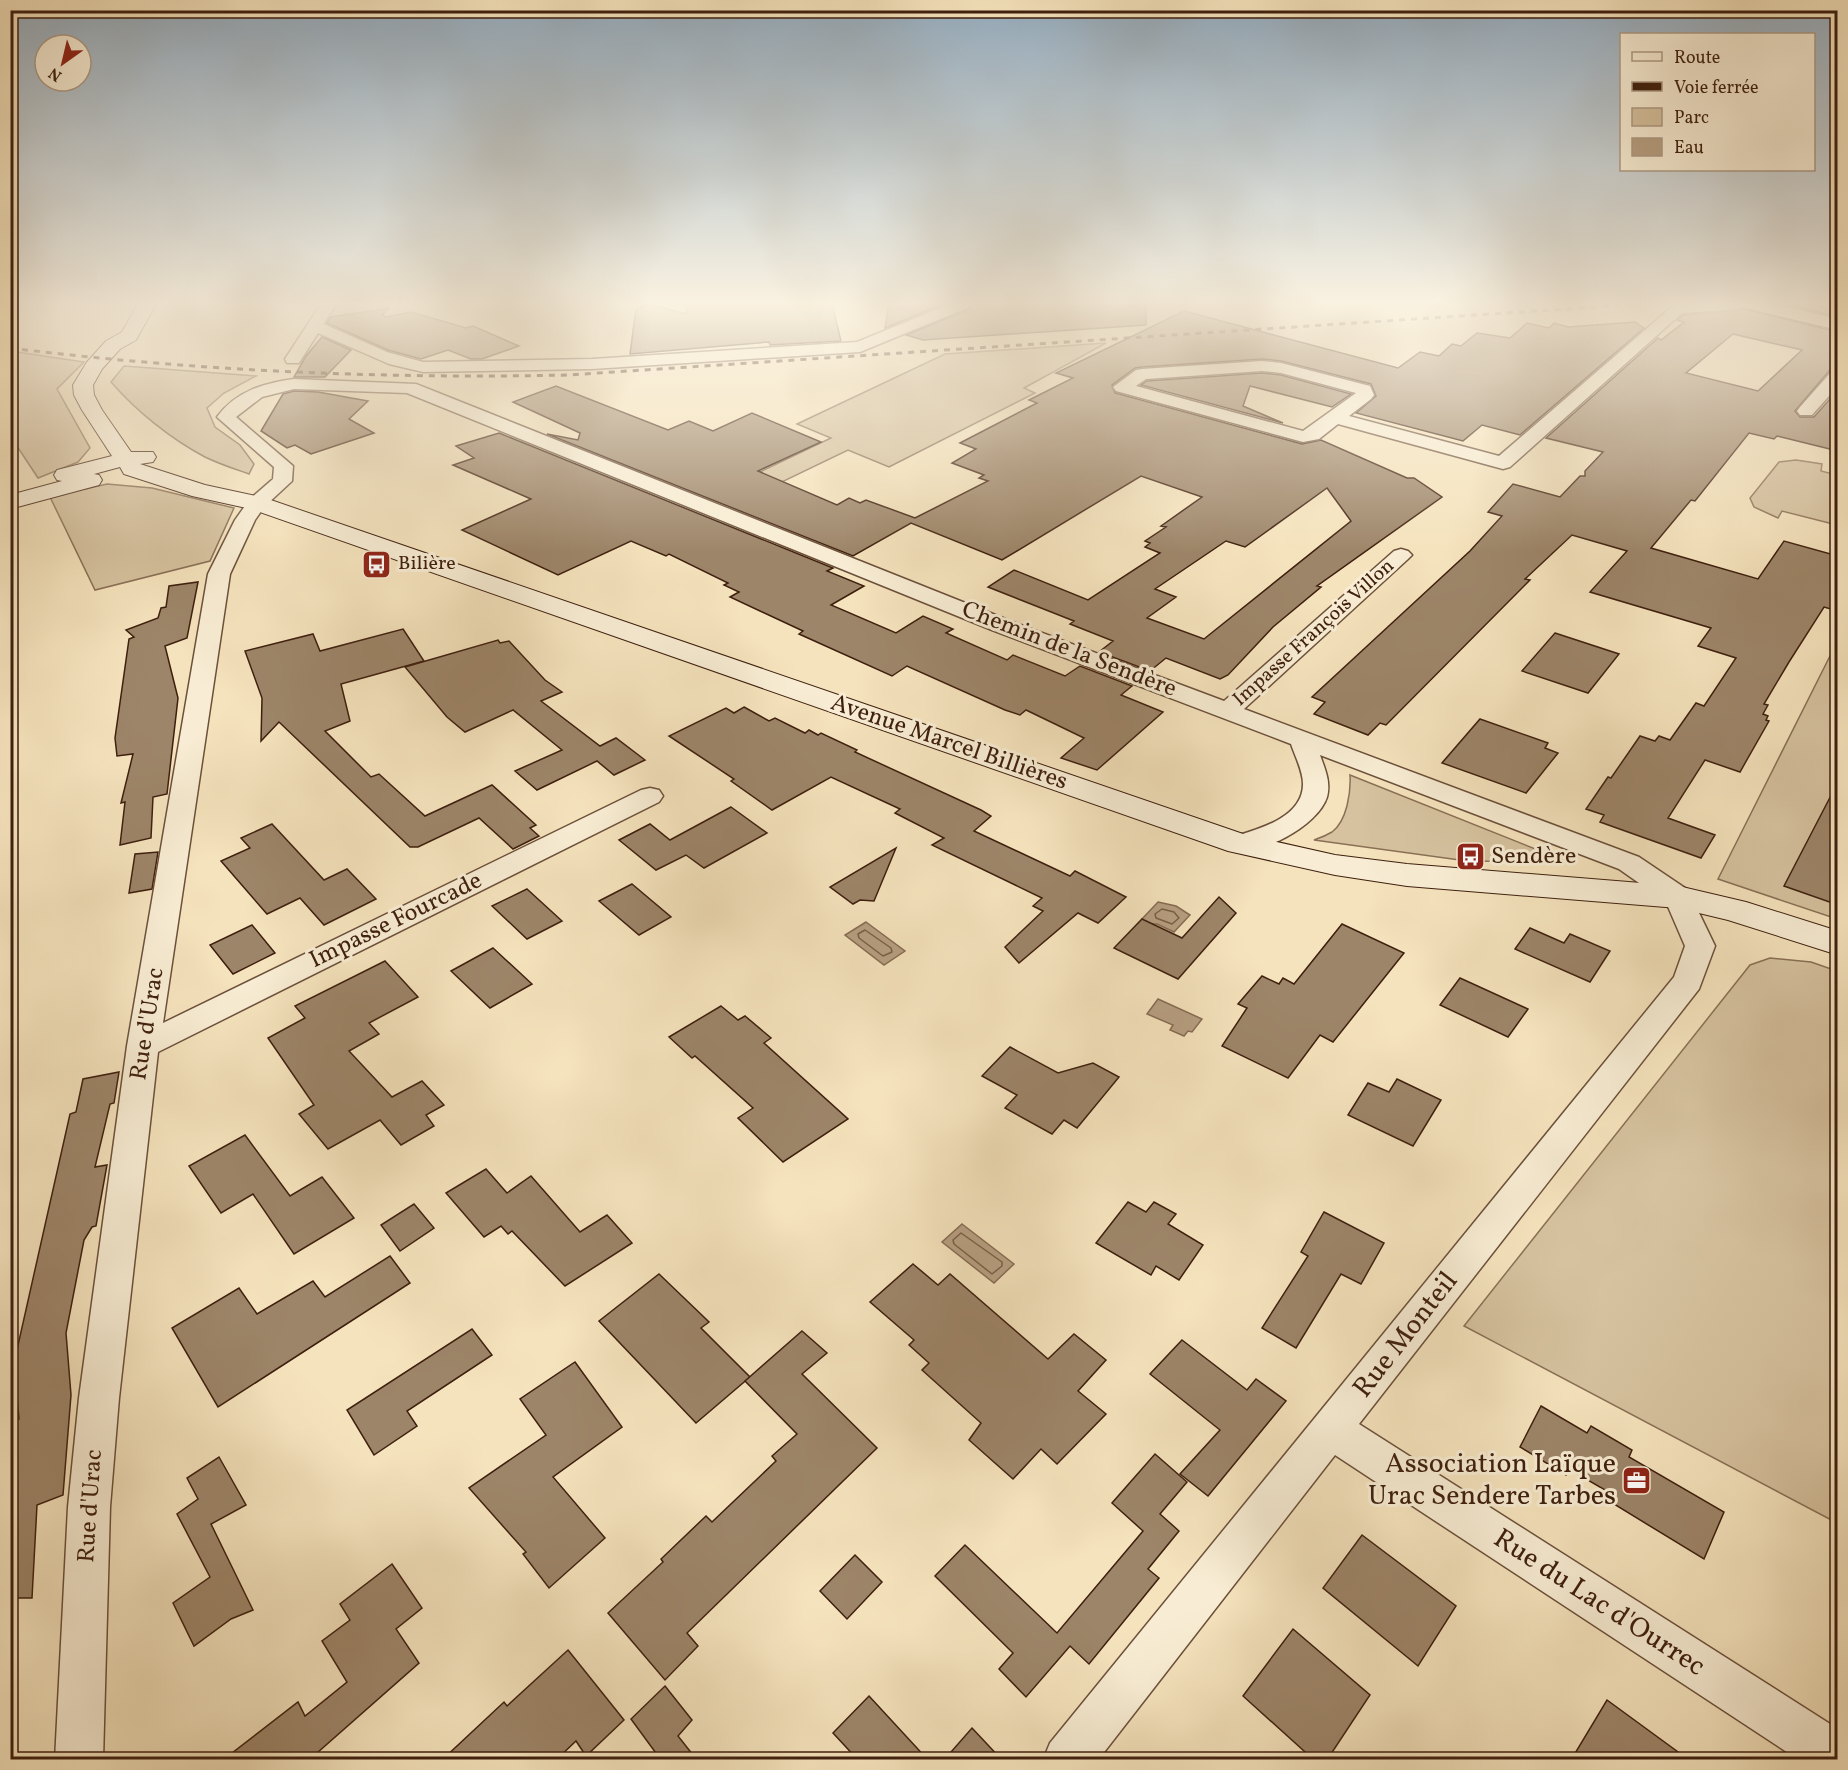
<svg xmlns="http://www.w3.org/2000/svg" width="1848" height="1770" viewBox="0 0 1848 1770" font-family="Vollkorn,serif">
  <rect width="100%" height="100%" fill="#f5e3bd"/>
  <filter id="stains"><feTurbulence type="fractalNoise" baseFrequency=".00333" numOctaves="4"/><feColorMatrix values="0 0 0 0 .2 0 0 0 0 .09 0 0 0 0 .02 0 0 0 .5 -.17"/></filter>
  <radialGradient id="worn" r=".72"><stop offset=".6" stop-color="#630" stop-opacity="0"/><stop offset="1" stop-color="#630" stop-opacity=".3"/></radialGradient>
  <g fill="#d6c29f" stroke="#8a7056" stroke-width="1.5">
    <polygon points="1106,343 1024,388 1035,393 889,467 848,450 736,504 714,494 831,438 797,424 945,354"/>
    <polygon points="10,351 84,362 57,389 90,448 78,462 38,478 11,437"/>
    <path d="M124,366L256,376L224,393L207,408L215,427L240,445L254,464L249,474C235,469 219,464 205,457C171,439 136,411 111,382Z"/>
    <polygon points="1796,460 1822,464 1821,471 1837,475 1837,525 1782,511 1778,518 1754,507 1750,498 1779,462"/>
    <polygon points="107,484 152,488 234,508 210,561 95,590 50,497"/>
    <polygon points="1837,642 1837,919 1718,879"/>
    <path d="M1350,775L1568,862L1467,861L1314,840C1320,838 1327,835 1332,832C1347,821 1351,792 1350,775Z"/>
    <polygon points="1770,958 1811,962 1837,971 1837,1523 1464,1326 1750,965"/>
  </g>
  <g fill="#b7a082" stroke="#876c54" stroke-width="1.5">
    <polygon points="1158,902 1176,906 1190,915 1174,932 1157,924 1140,924 1142,919"/>
    <polygon points="866,922 905,951 884,965 845,935"/>
    <polygon points="1158,999 1202,1019 1192,1032 1188,1031 1184,1036 1170,1030 1173,1025 1147,1014"/>
    <polygon points="962,1224 1014,1264 994,1283 942,1242"/>
  </g>
  <g fill="none" stroke-linecap="round" stroke-linejoin="round">
    <g stroke="#7a6048" stroke-width="1.5">
      <polygon points="1162,909 1174,912 1179,918 1172,924 1156,918 1155,914"/>
      <polygon points="865,930 891,948 892,952 883,956 859,938 858,934"/>
      <polygon points="961,1233 1002,1262 1002,1266 992,1274 954,1244 953,1240"/>
    </g>
  </g>
  <g fill="#9d8569" stroke="#3e1f0e" stroke-width="1.5" fill-rule="evenodd">
    <polygon points="649,304 686,314 687,304 832,304 841,341 770,345 769,342 630,354 636,309"/>
    <polygon points="889,304 943,304 885,328"/>
    <polygon points="973,304 1146,304 1146,325 923,340 906,335 970,309"/>
    <polygon points="1787,304 1811,304 1838,310 1838,317"/>
    <polygon points="389,308 382,315 386,317 411,312 466,328 473,326 519,346 482,359 471,359 448,350 421,359 388,350 327,323 331,317"/>
    <path d="M1744,309L1838,332V368L1830,370L1795,411L1800,417H1814L1838,390V451L1777,436L1774,439L1749,433L1695,501L1691,500L1651,548L1758,579L1784,541L1838,556V611L1824,607L1789,662L1764,704L1768,705L1763,714L1768,716L1766,720L1769,721L1740,772L1705,760L1668,818L1715,835L1701,858L1600,822L1604,815L1586,809L1608,777L1611,778L1640,736L1655,741L1659,736L1670,740L1696,703L1704,706L1736,658L1698,646L1711,628L1590,592L1627,551L1572,535L1525,579L1530,580L1386,725L1380,723L1368,735L1314,714L1325,702L1312,697L1470,551L1502,516L1488,512L1513,484L1560,497L1580,476H1585V471L1603,452L1546,438L1658,338L1661,340L1684,322L1677,320L1683,315ZM1733,334L1802,350L1758,391L1686,373Z"/>
    <path d="M1184,311L1398,368L1420,352L1439,356L1452,344L1461,346L1477,333L1510,338L1527,323L1549,328L1554,323L1568,327L1635,322L1644,328L1520,435L1482,425L1463,441L1356,413L1376,396L1371,384L1281,361L1262,359L1142,367L1135,368L1112,385L1115,393L1302,444L1321,440L1407,478H1414L1442,497L1317,586L1321,587L1273,627L1228,675L1220,679L1166,658L1150,671L1099,652L1113,641L1070,624L1074,621L988,587L1014,570L1088,600L1160,553L1145,547L1150,543L1145,541L1166,527L1161,526L1202,497L1141,476L1002,560L911,523L853,556L547,434L578,440L580,433L513,402L556,386L668,430L689,421L713,431L752,413L821,442L758,471L837,505L849,498L860,503L866,500L915,518L988,481L979,478L984,475L952,463L976,449L960,443L1037,403L1029,400L1073,378L1056,373ZM1327,488L1351,521L1204,639L1147,618L1176,597L1155,589L1226,541L1245,547Z"/>
    <polygon points="322,337 351,350 325,377 294,377 306,356"/>
    <polygon points="1262,373 1281,375 1351,394 1332,407 1250,386 1243,406 1283,423 1141,385 1147,381"/>
    <polygon points="294,391 318,392 368,401 349,419 374,433 311,454 295,445 287,448 261,431 283,394"/>
    <polygon points="499,433 833,568 827,571 864,586 831,605 896,633 923,616 953,629 946,633 1007,660 1013,655 1065,676 1080,666 1132,686 1121,695 1163,712 1097,770 1061,758 1084,738 1026,710 1020,715 1005,710 907,666 892,676 799,634 803,631 730,597 739,592 724,585 728,583 669,554 666,556 631,541 558,575 462,530 531,499 453,465 474,458 456,446"/>
    <polygon points="198,582 187,638 165,646 178,698 167,794 153,797 151,838 120,845 125,802 121,803 133,754 117,756 115,738 129,639 134,637 126,630 158,618 161,608 166,607 169,586"/>
    <polygon points="403,629 424,661 341,684 350,721 325,731 371,777 379,774 425,816 492,785 536,825 530,828 539,836 513,849 479,818 418,847 410,847 279,722 261,741 262,698 245,651 313,634 320,651"/>
    <polygon points="1555,633 1619,654 1588,693 1522,671"/>
    <polygon points="498,640 500,643 509,641 545,680 562,692 541,701 600,746 616,738 645,760 614,775 597,761 537,790 515,771 562,750 513,710 465,732 447,717 405,667"/>
    <polygon points="744,707 769,721 775,718 805,733 809,730 818,735 821,733 857,750 855,752 981,810 991,816 974,831 1070,876 1075,871 1126,897 1098,923 1078,913 1019,963 1005,947 1043,911 1033,906 1042,898 932,845 944,838 895,813 900,809 831,777 772,810 731,781 734,779 669,736 726,708 734,713"/>
    <polygon points="1480,719 1548,743 1545,748 1558,753 1526,793 1442,763"/>
    <polygon points="1838,782 1838,905 1784,886"/>
    <polygon points="731,807 767,833 704,868 686,855 656,870 619,840 650,824 670,840"/>
    <polygon points="272,824 324,880 347,869 376,899 324,925 300,898 267,914 221,861 250,848 241,838"/>
    <polygon points="896,848 874,901 860,900 853,904 830,887"/>
    <polygon points="158,852 152,889 129,893 135,854"/>
    <polygon points="632,884 671,917 639,935 599,901"/>
    <polygon points="527,889 562,921 527,939 492,906"/>
    <polygon points="1219,897 1236,913 1178,979 1114,948 1142,919 1182,938"/>
    <polygon points="1342,924 1404,953 1333,1042 1320,1035 1288,1078 1222,1046 1247,1008 1238,1004 1262,976 1279,984 1283,978 1294,984"/>
    <polygon points="252,925 275,953 233,974 210,945"/>
    <polygon points="1530,928 1564,943 1570,934 1610,951 1590,982 1515,949"/>
    <polygon points="493,948 532,984 490,1008 451,971"/>
    <polygon points="385,961 418,997 369,1023 379,1034 349,1051 392,1097 422,1081 444,1105 426,1115 434,1126 401,1145 380,1120 328,1149 299,1114 314,1105 268,1038 305,1018 295,1006"/>
    <polygon points="1460,978 1528,1009 1508,1037 1440,1005"/>
    <polygon points="721,1006 738,1020 745,1016 771,1038 764,1043 848,1119 783,1162 738,1118 753,1108 695,1056 692,1058 669,1037"/>
    <polygon points="1010,1047 1058,1073 1093,1063 1119,1077 1077,1128 1064,1120 1052,1134 1005,1108 1017,1095 982,1076"/>
    <polygon points="119,1072 114,1103 110,1104 95,1167 107,1165 96,1226 92,1227 84,1240 66,1333 71,1395 63,1495 37,1505 32,1598 10,1598 10,1422 19,1419 14,1363 70,1114 76,1112 83,1079"/>
    <polygon points="1397,1079 1441,1100 1413,1146 1348,1115 1368,1083 1389,1092"/>
    <polygon points="245,1135 290,1196 322,1177 354,1218 294,1254 253,1194 221,1213 189,1166"/>
    <polygon points="486,1169 507,1193 531,1176 580,1232 607,1215 632,1243 565,1286 512,1231 508,1234 501,1226 484,1237 446,1193"/>
    <polygon points="1128,1202 1146,1212 1154,1202 1176,1214 1168,1224 1203,1245 1179,1280 1156,1266 1151,1275 1096,1243"/>
    <polygon points="414,1204 434,1228 400,1251 381,1225"/>
    <polygon points="1324,1212 1384,1243 1361,1284 1341,1274 1296,1348 1262,1328 1308,1256 1301,1252"/>
    <polygon points="390,1256 410,1283 218,1407 172,1328 239,1288 257,1314 313,1281 325,1297"/>
    <polygon points="913,1264 938,1285 950,1274 1048,1359 1074,1334 1106,1360 1078,1391 1106,1414 1057,1464 1041,1449 1013,1479 969,1440 981,1423 922,1370 929,1363 909,1345 914,1340 870,1302"/>
    <polygon points="659,1274 709,1322 701,1328 750,1377 696,1423 599,1321"/>
    <polygon points="472,1329 492,1355 407,1411 417,1426 374,1455 347,1410"/>
    <polygon points="802,1331 827,1353 802,1374 877,1448 687,1633 698,1646 665,1680 608,1613 663,1562 661,1559 706,1516 712,1522 776,1461 772,1456 797,1434 745,1381"/>
    <polygon points="1182,1340 1247,1390 1256,1379 1286,1401 1208,1496 1180,1474 1220,1430 1150,1374"/>
    <polygon points="575,1362 622,1427 553,1477 605,1538 549,1588 523,1554 526,1552 469,1488 546,1435 520,1399"/>
    <polygon points="1541,1406 1587,1433 1591,1426 1632,1450 1629,1457 1724,1512 1704,1559 1609,1501 1612,1494 1569,1469 1566,1475 1520,1447"/>
    <polygon points="1155,1454 1187,1482 1160,1514 1179,1531 1148,1569 1159,1578 1089,1664 1070,1646 1026,1697 999,1669 1013,1653 935,1576 965,1545 1057,1633 1143,1531 1112,1503"/>
    <polygon points="219,1457 246,1505 211,1524 253,1610 231,1619 194,1646 173,1603 210,1577 177,1514 198,1499 187,1478"/>
    <polygon points="1362,1535 1456,1606 1418,1666 1323,1588"/>
    <polygon points="855,1555 882,1582 847,1619 820,1591"/>
    <polygon points="392,1564 422,1608 396,1629 419,1663 309,1760 223,1760 298,1702 305,1716 347,1682 322,1641 350,1620 340,1604"/>
    <polygon points="1293,1629 1370,1695 1327,1760 1314,1760 1243,1696"/>
    <polygon points="568,1650 624,1720 586,1756 576,1741 556,1760 442,1760 504,1702 507,1706"/>
    <polygon points="665,1686 692,1720 678,1736 697,1760 661,1760 631,1719"/>
    <polygon points="869,1696 928,1760 858,1760 833,1733"/>
    <polygon points="1607,1700 1689,1760 1571,1760"/>
    <polygon points="972,1728 1002,1760 944,1760"/>
  </g>
  <g fill="none" stroke-linecap="round" stroke-linejoin="round">
    <defs>
      <g id="street">
        <polygon points="321,304 336,304 324,324 387,352 423,362 592,359 857,342 950,304 971,304 969,307 860,352 592,369 423,372 389,364 318,333 299,363 287,363 285,359"/>
        <path d="M1678,304H1746L1739,309L1682,313L1510,467L1503,469L1338,424L1319,439L1303,442L1116,391L1113,387L1136,370L1142,369L1262,361L1281,363L1370,386L1374,395L1371,399L1349,416L1499,456L1673,306ZM1262,371L1281,373L1356,393L1303,431L1136,386L1146,379Z"/>
        <polygon points="1838,370 1838,386 1812,415 1800,415 1797,411 1800,407 1832,371"/>
        <path d="M294,379L416,384L1008,620L1224,701L1394,551L1401,549L1408,551L1412,555L1408,559L1244,709L1639,857L1688,890L1715,946L1699,989L1359,1424L1838,1729V1760H1799L1335,1455L1098,1760H1043L1050,1743L1674,977L1685,946L1666,902L1619,869L1320,755C1325,769 1331,782 1327,797C1318,826 1258,858 1229,850L1225,844L1229,838C1255,830 1303,819 1303,784C1303,771 1295,756 1291,744L992,630L407,393L294,389L262,397L236,417L293,466L292,481L264,507L255,520L230,574L163,1023L641,790L650,788L659,790L663,796L659,802L158,1052L119,1398L110,1507L103,1760H55L68,1507L79,1398L127,1046L208,574L235,520L250,499L273,479L274,467L217,417C236,391 264,383 294,379Z"/>
      </g>
      <g id="secondary">
        <polygon points="138,304 156,304 136,340 120,349 102,369 93,385 94,395 102,410 131,452 153,452 156,457 153,462 140,464 205,485 265,498 1246,835 1335,855 1407,864 1678,886 1746,902 1838,931 1838,955 1728,920 1678,908 1407,886 1335,875 1228,851 251,509 192,496 124,474 120,467 94,474 99,475 102,480 99,485 10,509 10,495 62,481 57,480 54,475 57,470 112,456 82,410 74,395 73,385 87,362 106,341 122,332"/>
        <polygon points="1743,304 1776,304 1838,319 1838,330 1746,308"/>
      </g>
    </defs>
    <use href="#street" stroke="#6c503a" stroke-width="3"/>
    <use href="#secondary" stroke="#3e1f0e" stroke-width="2"/>
    <use href="#street" fill="#f8edd4" fill-rule="evenodd"/>
    <use href="#secondary" fill="#f8edd4" fill-rule="evenodd"/>
    <path stroke="#3e1f0e" stroke-width="3" stroke-dasharray="6 6" stroke-linecap="butt" d="M10,348C196,371 381,379 568,375L1641,304"/>
  </g>
  <linearGradient id="sky" x2="0" y2="1"><stop stop-color="#94acbf"/><stop offset="0.55" stop-color="#faf2e1"/><stop offset="1" stop-color="#faf2e1" stop-opacity="0"/></linearGradient>
  <rect width="1848" height="552" fill="url(#sky)"/>
  <defs>
    <symbol id="bus-square" viewBox="-11 -11 22 22"><rect x="-9" y="-9" width="18" height="18" rx="4" fill="#8f2418" stroke="#f8edd4"/><path d="M-5-6H5V4H4V6H2V4H-2V6H-4V4H-5ZM-3.5-4V0h7V-4ZM-3.5 1.2v1.5H-2V1.2ZM2 1.2v1.5H3.5V1.2Z" fill="#fff"/></symbol>
    <symbol id="office-square" viewBox="-11 -11 22 22"><rect x="-9" y="-9" width="18" height="18" rx="4" fill="#8f2418" stroke="#f8edd4"/><path d="M-6-3h4V-5.5h4V-3h4V5H-6ZM-1-4.5V-3h2v-1.5ZM-6 0V1H6V0Z" fill="#fff"/></symbol>
  </defs>
  <g fill-rule="evenodd">
    <use href="#bus-square" x="360" y="548" width="33" height="33"/>
    <use href="#bus-square" x="1454" y="840" width="33" height="33"/>
    <use href="#office-square" x="1620" y="1464" width="33" height="33"/>
  </g>
  <g text-anchor="middle" dominant-baseline="central" stroke-width="6" stroke-linejoin="round" paint-order="stroke">
    <g font-size="20" fill="#3e1f0e" stroke="#f8edd4" text-anchor="start">
      <text x="398" y="564">Bilière</text>
    </g>
    <g font-size="20" fill="#3e1f0e" stroke="#f8edd4">
      <text transform="translate(1314 633) rotate(-42)">Impasse François Villon</text>
    </g>
    <g font-size="24" fill="#3e1f0e" stroke="#f8edd4">
      <text transform="translate(1069 650) rotate(21)">Chemin de la Sendère</text>
      <text transform="translate(949 743) rotate(19)">Avenue Marcel Billières</text>
      <text transform="translate(396 921) rotate(-26)">Impasse Fourcade</text>
      <text transform="translate(148 1024) rotate(-81)">Rue d'Urac</text>
      <text transform="translate(91 1506) rotate(-86)">Rue d'Urac</text>
    </g>
    <g font-size="24" fill="#3e1f0e" stroke="#f8edd4" text-anchor="start">
      <text x="1491" y="857">Sendère</text>
    </g>
    <g font-size="28" fill="#3e1f0e" stroke="#f8edd4">
      <text transform="translate(1406 1335) rotate(-52)">Rue Monteil</text>
      <text transform="translate(1599 1603) rotate(33)">Rue du Lac d'Ourrec</text>
    </g>
    <g font-size="28" fill="#3e1f0e" stroke="#f8edd4" text-anchor="end">
      <text x="1616" y="1464">Association Laïque<tspan x="1616" dy="32">Urac Sendere Tarbes</tspan></text>
    </g>
  </g>
  <rect width="1848" height="1770" fill="none" stroke="#f5e3bd" stroke-width="36"/>
  <rect x="12" y="12" width="1824" height="1746" fill="none" stroke="#3e1f0e" stroke-width="3"/>
  <rect x="18" y="18" width="1812" height="1734" fill="none" stroke="#3e1f0e" stroke-width="1.5"/>
  <rect x="1620" y="33" width="195" height="138" fill="#f8edd4" stroke="#ae9b85" stroke-width="1.5"/>
  <rect x="1632" y="52" width="30" height="9" fill="#f8edd4" stroke="#ae9b85" stroke-width="1.5"/>
  <text x="1674" y="63" font-size="18" fill="#3e1f0e">Route</text>
  <rect x="1632" y="82" width="30" height="9" fill="#3e1f0e" stroke="#ae9b85" stroke-width="1.5"/>
  <text x="1674" y="93" font-size="18" fill="#3e1f0e">Voie ferrée</text>
  <rect x="1632" y="108" width="30" height="18" fill="#d6c29f" stroke="#ae9b85" stroke-width="1.5"/>
  <text x="1674" y="123" font-size="18" fill="#3e1f0e">Parc</text>
  <rect x="1632" y="138" width="30" height="18" fill="#b7a082" stroke="#ae9b85" stroke-width="1.5"/>
  <text x="1674" y="153" font-size="18" fill="#3e1f0e">Eau</text>
  <g transform="translate(63 63) rotate(214)"><circle r="28" fill="#f8edd4" stroke="#ae9b85" stroke-width="1.5"/>
  <path d="M0-4.5L10 22L0 15L-10 22Z" fill="#8f2418"/>
  <text y="-9" font-size="16" font-weight="bold" text-anchor="middle" fill="#3e1f0e">N</text>
  </g>
  <rect width="100%" height="100%" filter="url(#stains)"/>
  <rect width="100%" height="100%" fill="url(#worn)"/>
</svg>
